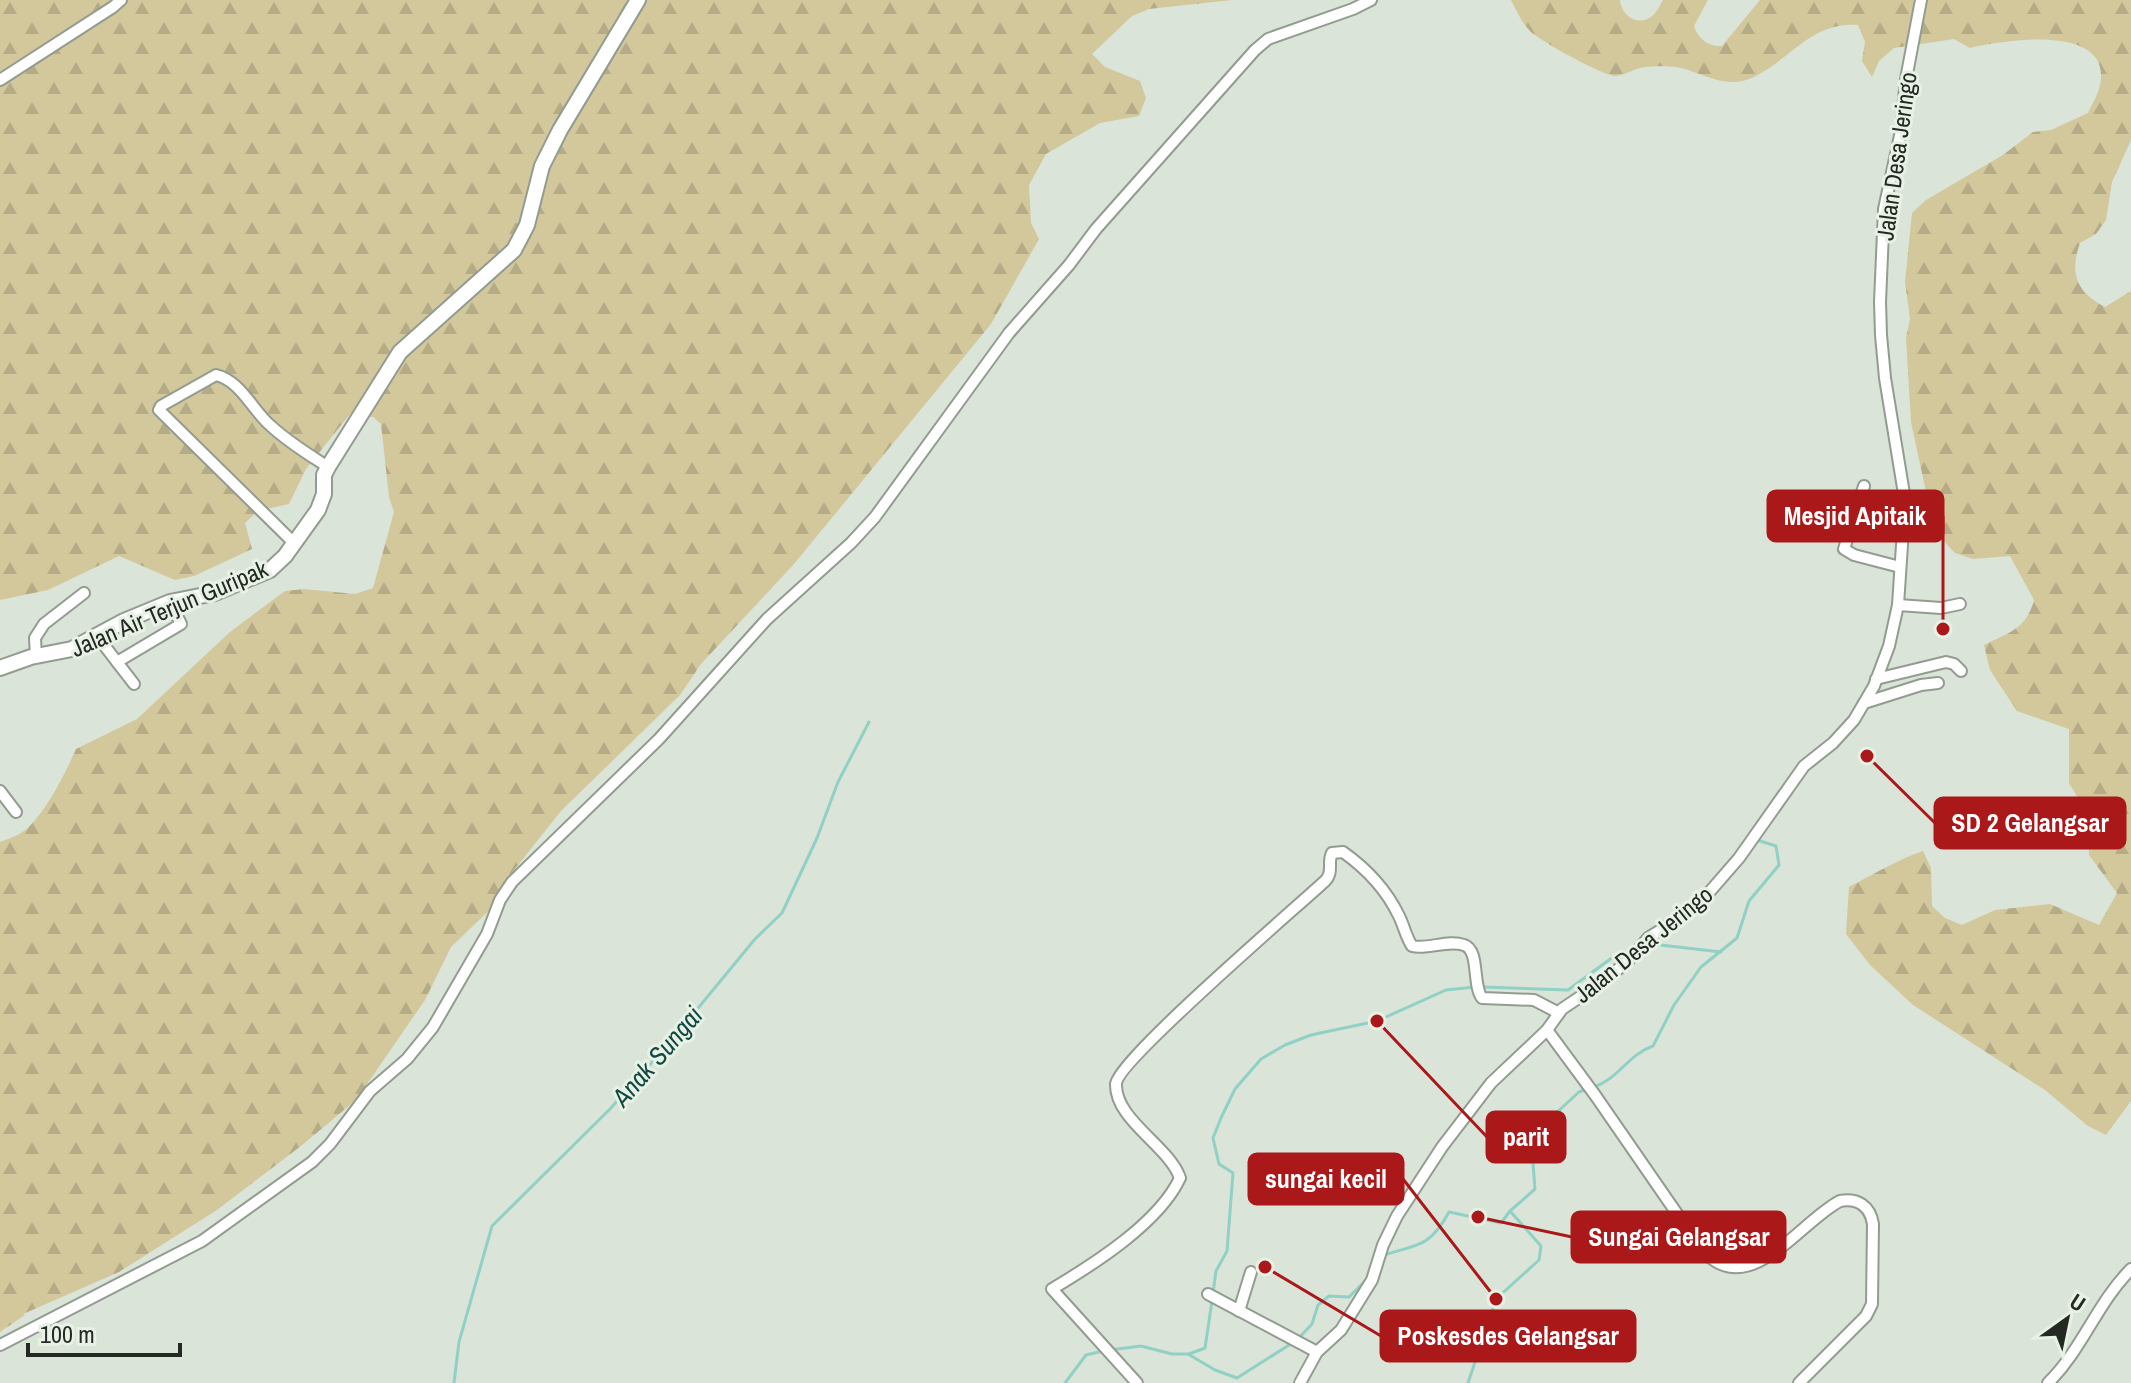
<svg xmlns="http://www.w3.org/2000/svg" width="2131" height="1383" viewBox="0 0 2131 1383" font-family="'Archivo Narrow',sans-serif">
  <defs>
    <pattern id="forest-firs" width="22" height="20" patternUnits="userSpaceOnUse" patternTransform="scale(2)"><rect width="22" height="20" fill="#d3c79c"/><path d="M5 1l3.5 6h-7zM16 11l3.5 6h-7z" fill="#b5ab86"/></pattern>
  </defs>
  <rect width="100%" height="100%" fill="#dbe4d8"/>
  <g fill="url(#forest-firs)">
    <path d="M0,0H1232L1149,9L1132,16L1092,54L1105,67L1140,81L1146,98L1139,116L1100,123L1046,154L1029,185L1031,223L1039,239L991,324L794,564L701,664L680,695L561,811L499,889L500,900L451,947L425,1000L356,1100L301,1146L217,1210L119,1272L23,1314L25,1315L0,1332V842C8,839 17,836 24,831C44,816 66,772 76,749L137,719L230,632L285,591L304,589L355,594L373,588L394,512L389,497L381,424L373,417L350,414L306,469L289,504L258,511L245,523L252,549L194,576L175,580L119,556L48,590L0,600Z"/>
    <path d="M1511,0H1620C1621,14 1636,27 1651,17C1656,14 1660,5 1663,0H1708L1694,26C1698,39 1709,47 1722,46L1760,0H2131V140L2112,182L2106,220L2096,234L2080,243C2069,274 2077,292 2105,307L2131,291V1101L2106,1135L2088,1126L2045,1090L1913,1005L1870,965L1846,934L1849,887C1874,874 1897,860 1923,851L1931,868L1932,906L1945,918L1962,925L1995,910L2050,904L2099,925L2117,893L2089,855L2087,813L2069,783V729L2017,711L1990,670L1984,645C2010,632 2026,629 2034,600L2010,556L1973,559L1955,553L1941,538L1932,520L1911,422L1906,338L1910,319L1905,282L1912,213L1926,200L2003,155L2033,132L2051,130L2088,113C2093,103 2101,89 2101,78C2104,23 2000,41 1970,48L1954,39L1894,48L1879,61L1872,77L1862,61L1865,42L1858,25C1808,21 1788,65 1746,80C1722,88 1699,71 1676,67C1667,66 1654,66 1645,67C1635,68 1626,75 1616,76C1603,76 1540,41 1530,31C1522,23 1516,10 1511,0Z"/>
  </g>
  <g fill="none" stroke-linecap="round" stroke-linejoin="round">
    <g stroke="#91d0c5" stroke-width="3">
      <polyline points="1766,811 1785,785"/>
      <polyline points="1646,946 1652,944 1721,952"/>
      <polyline points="1483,987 1568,990 1613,957 1631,951"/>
      <path d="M1594,1087C1618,1079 1629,1054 1653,1046L1674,1005L1701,967L1737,938L1749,901L1779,865L1776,846L1757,840"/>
      <path d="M1384,1255C1419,1244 1430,1247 1449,1212L1501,1223L1510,1211L1535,1189L1532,1150L1542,1126L1579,1092L1587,1089"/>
      <polyline points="1213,1293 1216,1271 1227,1251 1233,1173 1219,1164 1213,1138 1221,1118 1235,1089 1261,1059 1285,1045 1311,1035 1377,1021 1446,990 1475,987"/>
      <polyline points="1110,1350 1141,1346 1172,1354 1188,1354 1215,1370 1237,1378 1297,1340 1312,1324 1318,1305 1329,1296 1349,1297 1366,1280"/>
      <polyline points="1189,1354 1205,1348 1212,1301"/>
      <polyline points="454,1383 459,1342 492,1226 610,1109 671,1041 755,939 782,913 817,838 838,782 869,722"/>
      <polyline points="1065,1383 1086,1355 1103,1351"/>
      <polyline points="1468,1383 1496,1299 1539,1260 1541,1246 1510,1211"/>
    </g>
    <defs>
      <g id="street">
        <polyline points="0,80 113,7 121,0"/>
        <polyline points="1864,486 1844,549 1854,555 1900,567"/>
        <path d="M294,543L159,410L161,406L216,375C241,381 252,410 271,426C288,442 308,454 328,467"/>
        <polyline points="1898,605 1941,608 1960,604"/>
        <polyline points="97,636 134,684"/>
        <polyline points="36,657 35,638 44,624 84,593"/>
        <polyline points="117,662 181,624 170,602"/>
        <polyline points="1876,679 1946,662 1954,664 1961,671"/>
        <polyline points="1864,703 1921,685 1938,683"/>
        <polyline points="0,791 16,812"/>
        <path d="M1547,1030L1595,1095L1700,1247C1747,1305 1799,1222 1840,1201C1858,1198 1870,1206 1873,1224L1872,1304L1866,1316L1799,1383"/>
        <polyline points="1208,1294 1317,1352"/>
        <polyline points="1239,1311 1251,1272"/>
        <polyline points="0,1345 202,1241 312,1162 330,1144 370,1091 407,1059 433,1027 487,934 500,900 512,882 659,739 767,619 851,543 875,517 1009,333 1069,265 1096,229 1255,50 1268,39 1353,9 1371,0"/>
        <path d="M1137,1383L1052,1289C1094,1264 1159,1223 1180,1178C1169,1146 1115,1120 1116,1084C1117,1061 1297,907 1325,881C1334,872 1327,862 1332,853L1343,852C1367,869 1386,889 1399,916C1404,926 1406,937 1412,946C1428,950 1448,939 1464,945C1480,950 1472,985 1482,998L1534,1000L1559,1013"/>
        <polyline points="1300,1383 1317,1352 1341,1330 1372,1280 1383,1245 1397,1216 1442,1147 1491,1083 1547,1030 1562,1009 1608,978 1632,957 1648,938 1680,918 1706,896 1739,858 1804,766 1833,743 1854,720 1874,686 1889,646 1898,605 1905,500 1885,378 1881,335 1880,302 1884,209 1901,131 1906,79 1921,0"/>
        <path d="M2048,1383C2082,1350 2097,1303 2131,1269"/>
      </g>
      <polyline id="secondary" points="0,668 31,657 72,649 124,621 170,602 215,593 270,570 285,556 318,510 324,494 324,475 328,467 400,352 514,250 527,225 542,166 560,130 638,0"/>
    </defs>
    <use href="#street" stroke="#939c90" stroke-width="14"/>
    <use href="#secondary" stroke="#939c90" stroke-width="18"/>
    <use href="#street" stroke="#fff" stroke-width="10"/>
    <use href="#secondary" stroke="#fff" stroke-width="14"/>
  </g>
  <g text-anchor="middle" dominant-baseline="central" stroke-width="6" stroke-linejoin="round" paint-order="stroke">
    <g font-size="24" fill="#252924" stroke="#e8f1e5">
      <text transform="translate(1896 156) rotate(-82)">Jalan Desa Jeringo</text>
      <text transform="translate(169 608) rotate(-23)">Jalan Air Terjun Guripak</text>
      <text transform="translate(1643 944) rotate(-39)">Jalan Desa Jeringo</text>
    </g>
    <g font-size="26" font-style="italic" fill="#124942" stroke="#e8f1e5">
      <text transform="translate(657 1056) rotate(-49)">Anak Sungai</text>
    </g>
  </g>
  <path fill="none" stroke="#ab181a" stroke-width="3" d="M1943 629L1943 516M1867 756L1935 823M1377 1021L1487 1137M1496 1299L1403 1179M1478 1217L1572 1237M1265 1267L1381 1336"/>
  <g fill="#ab181a" stroke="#e8f1e5" stroke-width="3">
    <circle cx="1943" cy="629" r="8"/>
    <circle cx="1867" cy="756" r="8"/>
    <circle cx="1377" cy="1021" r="8"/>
    <circle cx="1496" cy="1299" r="8"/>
    <circle cx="1478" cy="1217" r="8"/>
    <circle cx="1265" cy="1267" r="8"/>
  </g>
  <g fill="#ab181a" stroke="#ab181a" stroke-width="3">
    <rect x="1768" y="491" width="175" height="50" rx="8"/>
    <rect x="1935" y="798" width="190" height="50" rx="8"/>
    <rect x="1487" y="1112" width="78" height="50" rx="8"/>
    <rect x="1249" y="1154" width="154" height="50" rx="8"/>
    <rect x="1572" y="1212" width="213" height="50" rx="8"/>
    <rect x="1381" y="1311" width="254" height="50" rx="8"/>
  </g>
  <g font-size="26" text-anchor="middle" font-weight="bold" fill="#fff">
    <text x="1855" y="525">Mesjid Apitaik</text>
    <text x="2030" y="832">SD 2 Gelangsar</text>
    <text x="1526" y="1146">parit</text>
    <text x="1326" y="1188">sungai kecil</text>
    <text x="1679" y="1246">Sungai Gelangsar</text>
    <text x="1508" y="1345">Poskesdes Gelangsar</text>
  </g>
  <g transform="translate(2067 1319) rotate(33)" stroke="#e8f1e5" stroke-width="6" paint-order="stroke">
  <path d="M0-6L14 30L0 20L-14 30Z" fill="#252924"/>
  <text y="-12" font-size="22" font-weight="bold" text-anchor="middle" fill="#252924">U</text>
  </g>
  <path d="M28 1343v12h152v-12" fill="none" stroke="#252924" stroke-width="4"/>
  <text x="40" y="1343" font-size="24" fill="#252924" stroke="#e8f1e5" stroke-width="6" paint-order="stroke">100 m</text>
</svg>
